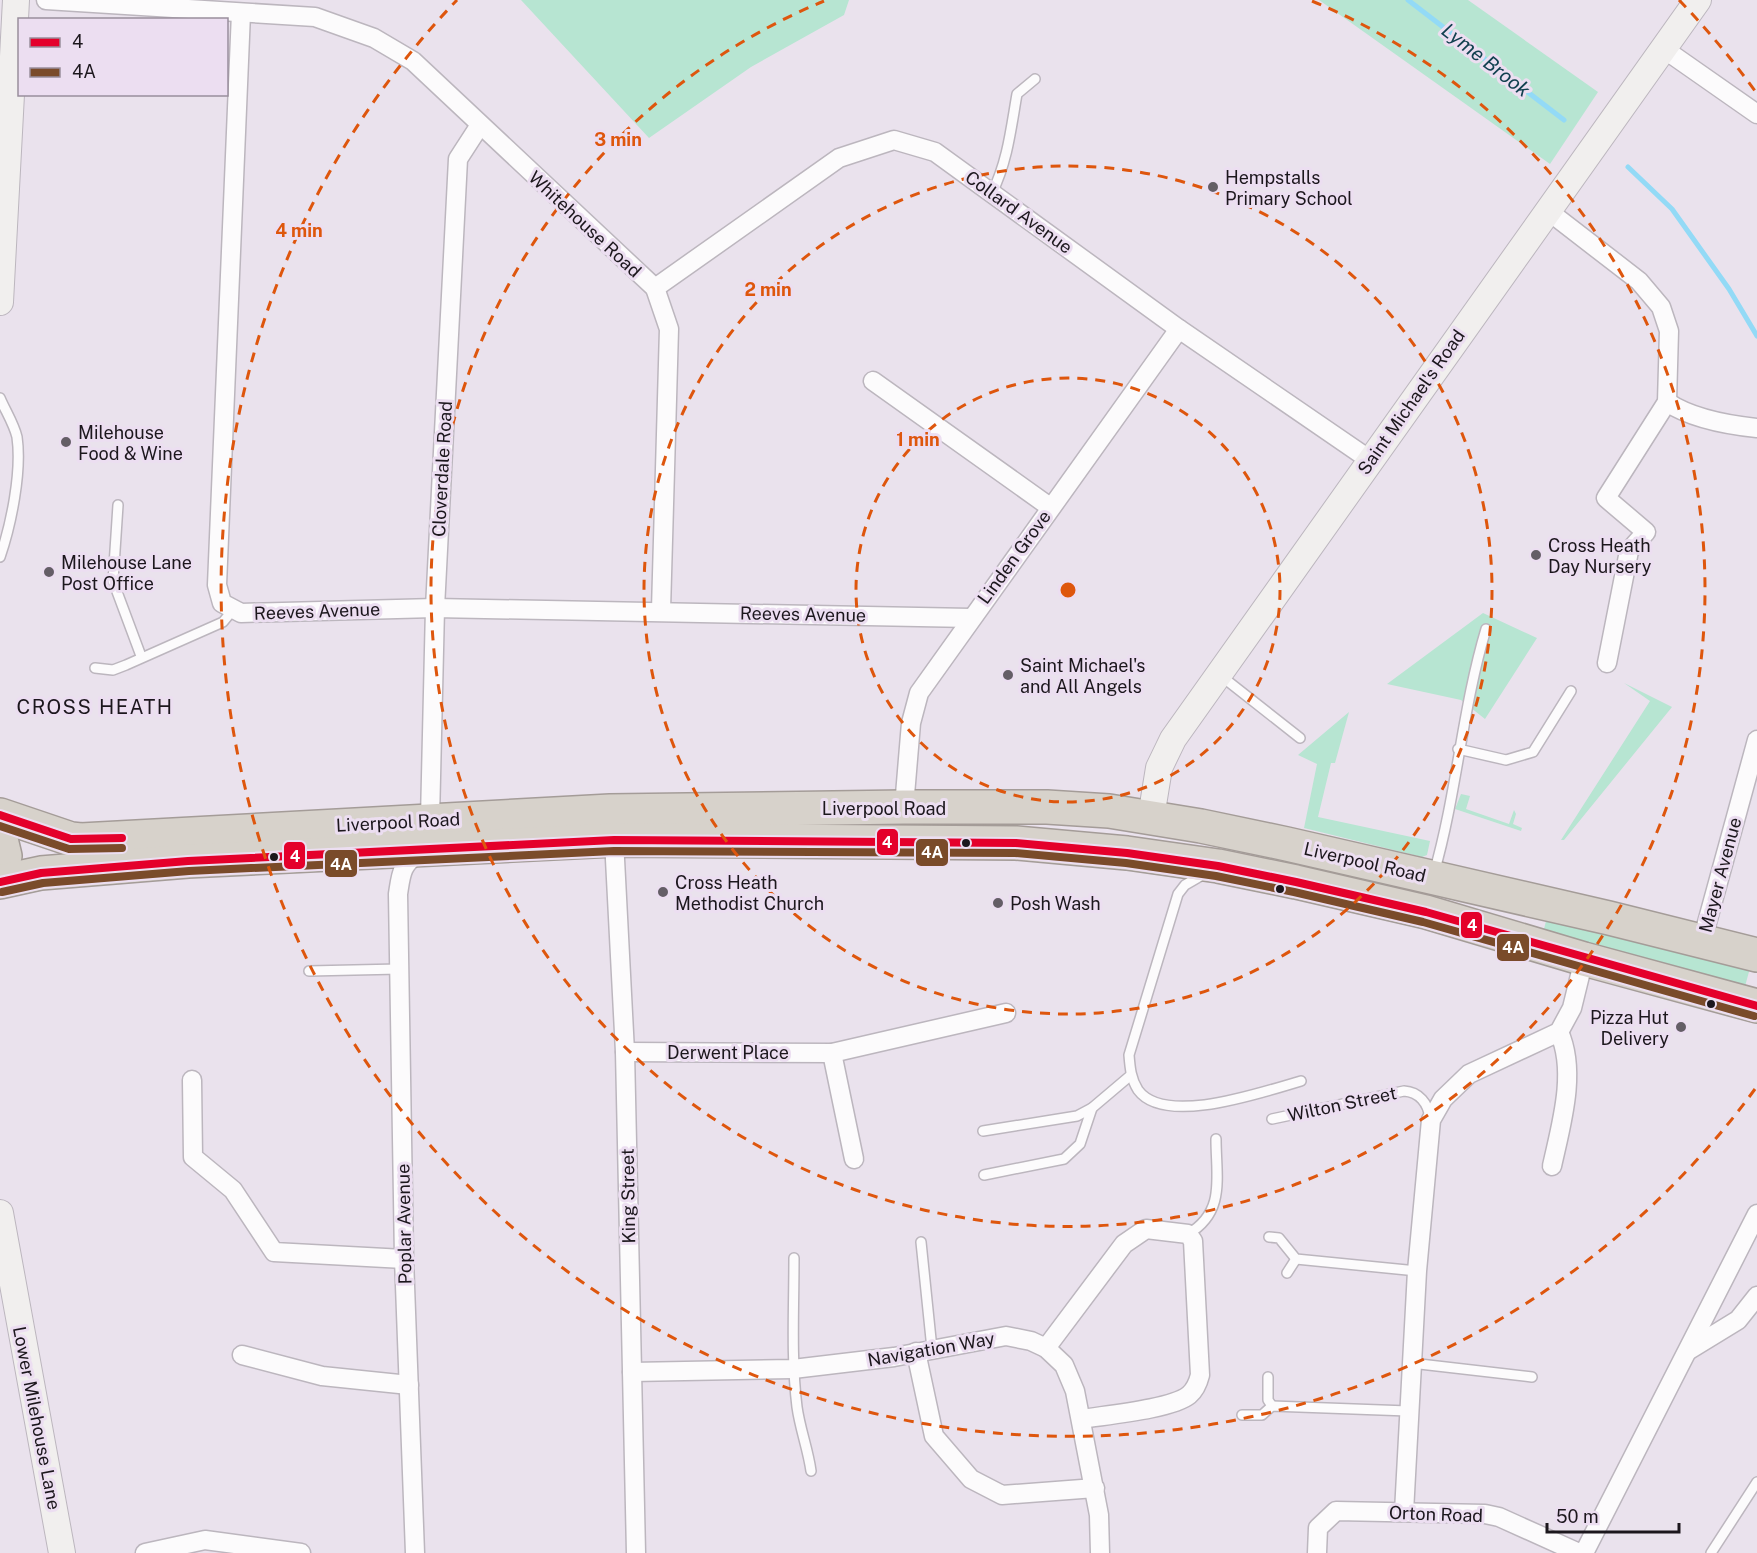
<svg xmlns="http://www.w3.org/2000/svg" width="1757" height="1553" viewBox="0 0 1757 1553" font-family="'Public Sans',sans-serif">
  <rect width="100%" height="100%" fill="#eae2ed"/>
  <g fill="#b7e5d2">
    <polygon points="521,0 849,0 844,15 751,67 649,138"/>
    <polygon points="1319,0 1468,0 1598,92 1550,164"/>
    <polygon points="1483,613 1537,638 1485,719 1461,700 1387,684"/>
    <polygon points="1624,683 1672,707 1564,840 1561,840 1650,701"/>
    <polygon points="1349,712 1335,763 1331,763 1318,817 1430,841 1427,855 1422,857 1304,828 1317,764 1298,755"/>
    <polygon points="1461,794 1470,796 1466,809 1509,824 1514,810 1516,814 1513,824 1522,828 1521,831 1455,809"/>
    <polygon points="1547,917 1750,968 1744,990 1544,929"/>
  </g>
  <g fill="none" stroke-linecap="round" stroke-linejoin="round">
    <g stroke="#93daf6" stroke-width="5">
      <polyline points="1408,0 1564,120"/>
      <polyline points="1628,167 1672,209 1729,289 1757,336"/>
    </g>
    <defs>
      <g id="lane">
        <path d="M992,193C1008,160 1011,128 1017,94L1035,79"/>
        <path d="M0,398C5,410 14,424 17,437C22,472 11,525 0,557"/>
        <polyline points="118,505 113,581 141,656"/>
        <polyline points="95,668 113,670 126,665 223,622 232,611"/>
        <polyline points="1220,675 1300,738"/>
        <polyline points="1458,749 1506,760 1533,752 1571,691"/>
        <path d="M1434,873C1457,793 1462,709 1486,629"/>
        <path d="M1204,874L1185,885L1178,894L1129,1055C1130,1068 1131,1079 1138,1090C1165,1127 1265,1091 1301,1081"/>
        <polyline points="309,971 399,969"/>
        <path d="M1272,1119L1404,1091C1419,1092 1428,1103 1430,1118"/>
        <polyline points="983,1131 1077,1116 1092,1108 1131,1075"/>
        <polyline points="984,1175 1064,1159 1080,1144 1092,1108"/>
        <path d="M1188,1234C1226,1212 1216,1177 1216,1139"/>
        <polyline points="1269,1237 1279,1238 1296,1259 1417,1271"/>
        <polyline points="921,1242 932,1349"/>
        <path d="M794,1258C794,1308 791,1358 797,1407C800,1429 808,1449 811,1471"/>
        <polyline points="1287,1273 1296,1259"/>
        <polyline points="1411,1363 1532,1377"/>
        <polyline points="1268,1377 1268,1400 1272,1406"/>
        <polyline points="1242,1415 1262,1415 1272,1406 1408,1411"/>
        <polyline points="1711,1553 1757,1482"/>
      </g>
      <g id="street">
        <polyline points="46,0 315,17 374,38 413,61 655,288 669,329 661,610"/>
        <polyline points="241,13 217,585 222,603 241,613 435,608 971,618"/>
        <polyline points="1664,49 1757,114"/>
        <polyline points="1547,210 1639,281 1661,307 1669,331 1667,402 1606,498 1646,532 1629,551 1607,663"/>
        <polyline points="655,288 839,158 894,140 935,152 1179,329 1370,460"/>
        <polyline points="873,381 1050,507"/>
        <path d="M1667,402C1692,419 1728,425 1757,428"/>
        <polyline points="904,807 911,723 919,693 1179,329"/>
        <polyline points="430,819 435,608 458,159 480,125"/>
        <polyline points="614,840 625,1052 636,1553"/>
        <polyline points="1702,941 1757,740"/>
        <polyline points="625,1052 832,1053 1006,1013"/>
        <polyline points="832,1053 854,1159"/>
        <polyline points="192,1080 193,1157 233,1190 274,1252 404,1259"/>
        <path d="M1552,1166C1561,1125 1577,1072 1559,1032"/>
        <path d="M1046,1348L1124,1244L1146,1229L1188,1234L1193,1241L1200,1375C1198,1383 1195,1390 1189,1395C1172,1409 1106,1415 1082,1419"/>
        <polyline points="1689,1350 1738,1320 1757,1296"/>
        <polyline points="916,1352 934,1436 971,1479 1002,1495 1095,1488"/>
        <polyline points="242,1355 322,1376 409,1385"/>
        <polyline points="632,1372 793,1369 894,1357 1006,1336 1031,1341 1046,1348 1064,1365 1075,1391 1099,1515 1100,1553"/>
        <polyline points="1404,1512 1417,1271 1431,1120 1443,1099 1469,1074 1559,1032 1572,1008 1584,959"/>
        <polyline points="145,1553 205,1540 301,1553"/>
        <path d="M415,1553L404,1259L398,894C401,875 401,863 420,853"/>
        <polyline points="1317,1553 1318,1528 1336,1511 1485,1514 1499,1517 1579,1553"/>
        <polyline points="1584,1553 1757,1214"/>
      </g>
      <g id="secondary">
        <polyline points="0,302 16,0"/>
        <polyline points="1151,817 1159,768 1173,739 1698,0"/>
        <polyline points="0,1213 62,1553"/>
      </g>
      <g id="highway">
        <polyline points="0,815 71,839 81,840 610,811 904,807 1047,807 1109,811 1201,826 1287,844 1609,918 1757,955"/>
        <polyline points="0,835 5,856 0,875"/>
        <polyline points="0,882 41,873 188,861 614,840 1016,843 1127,853 1218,866 1296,882 1426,912 1584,959 1757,1006"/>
      </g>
    </defs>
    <use href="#lane" stroke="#bcb6be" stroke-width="12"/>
    <use href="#street" stroke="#bcb6be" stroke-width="21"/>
    <use href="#secondary" stroke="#bcb6be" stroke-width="28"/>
    <use href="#highway" stroke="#a49c98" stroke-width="36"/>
    <use href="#lane" stroke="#fcfbfc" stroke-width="9"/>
    <use href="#street" stroke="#fcfbfc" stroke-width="18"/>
    <use href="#secondary" stroke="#f1efee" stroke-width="26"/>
    <use href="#highway" stroke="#d7d2cb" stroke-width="33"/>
    <defs>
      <g id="bus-1">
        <polyline points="0,815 71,839 122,838"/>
        <polyline points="0,882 41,873 188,861 614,840 1016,843 1127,853 1218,866 1296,882 1426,912 1757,1006"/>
      </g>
      <g id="bus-2">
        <polyline points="0,826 69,849 122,848"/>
        <polyline points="2,892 43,883 189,871 614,851 1015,853 1126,863 1216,876 1294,892 1423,922 1754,1016"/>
      </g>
    </defs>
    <use href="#bus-1" stroke="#ecdef1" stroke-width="12"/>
    <use href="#bus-2" stroke="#ecdef1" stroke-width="12"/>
    <use href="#bus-1" stroke="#e4002b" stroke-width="8"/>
    <use href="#bus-2" stroke="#7a4b2a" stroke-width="8"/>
  </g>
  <g fill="none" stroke="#de560d" stroke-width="3" stroke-dasharray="10 8">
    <circle cx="1068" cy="590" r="212"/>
    <circle cx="1068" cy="590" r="424"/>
    <path d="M1312 1A637 637 0 1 1 824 1"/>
    <path d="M1755 1089A849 849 0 1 1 457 0M1679 0A849 849 0 0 1 1755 91"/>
  </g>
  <g fill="#645e66" stroke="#ecdef1" stroke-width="2">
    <circle cx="1213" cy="187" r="6"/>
    <circle cx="66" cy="442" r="6"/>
    <circle cx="1536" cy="555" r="6"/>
    <circle cx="49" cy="572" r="6"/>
    <circle cx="1008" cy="675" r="6"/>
    <circle cx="663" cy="892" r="6"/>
    <circle cx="998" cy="903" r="6"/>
    <circle cx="1681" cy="1027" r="6"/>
  </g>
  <g fill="#1c171d" stroke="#ecdef1" stroke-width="2">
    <circle cx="966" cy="843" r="5"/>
    <circle cx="274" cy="857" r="5"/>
    <circle cx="1280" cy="889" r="5"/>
    <circle cx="1711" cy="1004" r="5"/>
  </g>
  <g text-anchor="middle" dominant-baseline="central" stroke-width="6" stroke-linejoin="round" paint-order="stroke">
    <g font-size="18" fill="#1c171d" stroke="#ecdef1" text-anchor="start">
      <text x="1225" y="177">Hempstalls<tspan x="1225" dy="21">Primary School</tspan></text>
      <text x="78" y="432">Milehouse<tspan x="78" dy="21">Food &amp; Wine</tspan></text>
      <text x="1548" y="545">Cross Heath<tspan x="1548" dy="21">Day Nursery</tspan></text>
      <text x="61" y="562">Milehouse Lane<tspan x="61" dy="21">Post Office</tspan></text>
      <text x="1020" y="665">Saint Michael's<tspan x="1020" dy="21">and All Angels</tspan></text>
      <text x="675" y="882">Cross Heath<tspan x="675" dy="21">Methodist Church</tspan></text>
      <text x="1010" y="903">Posh Wash</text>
      <text x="1669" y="1017" text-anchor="end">Pizza Hut<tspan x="1669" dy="21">Delivery</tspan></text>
    </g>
    <g font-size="18" fill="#1c171d" stroke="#ecdef1">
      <text transform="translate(1019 212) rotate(36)">Collard Avenue</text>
      <text transform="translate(585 224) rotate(43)">Whitehouse Road</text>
      <text transform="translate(1411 402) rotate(-55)">Saint Michael's Road</text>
      <text transform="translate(442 469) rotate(-87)">Cloverdale Road</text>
      <text transform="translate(1014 557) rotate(-54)">Linden Grove</text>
      <text transform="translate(317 611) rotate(-2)">Reeves Avenue</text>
      <text transform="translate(803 614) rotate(1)">Reeves Avenue</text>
      <text x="884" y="808">Liverpool Road</text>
      <text transform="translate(398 822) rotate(-3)">Liverpool Road</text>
      <text transform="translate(1365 862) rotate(13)">Liverpool Road</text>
      <text transform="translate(1720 875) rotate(-75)">Mayer Avenue</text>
      <text x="728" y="1052">Derwent Place</text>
      <text transform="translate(1342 1104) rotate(-12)">Wilton Street</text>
      <text transform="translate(628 1196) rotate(-91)">King Street</text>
      <text transform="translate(404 1224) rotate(-91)">Poplar Avenue</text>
      <text transform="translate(931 1349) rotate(-10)">Navigation Way</text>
      <text transform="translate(37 1418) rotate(79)">Lower Milehouse Lane</text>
      <text transform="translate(1436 1514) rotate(2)">Orton Road</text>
    </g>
    <g font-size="20" font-style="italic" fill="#124150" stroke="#ecdef1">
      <text transform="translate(1486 60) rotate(38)">Lyme Brook</text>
    </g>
    <g font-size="20" letter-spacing="1.5" fill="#1c171d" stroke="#ecdef1">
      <text x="95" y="707">CROSS HEATH</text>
    </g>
  </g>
  <circle cx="1068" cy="590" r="9" fill="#de560d" stroke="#ecdef1" stroke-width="3"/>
  <g font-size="18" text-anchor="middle" font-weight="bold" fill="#de560d" stroke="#ecdef1" stroke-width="6" stroke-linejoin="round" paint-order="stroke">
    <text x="618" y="146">3 min</text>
    <text x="299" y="237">4 min</text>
    <text x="768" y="296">2 min</text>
    <text x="918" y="446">1 min</text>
  </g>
  <g stroke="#ecdef1" stroke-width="2">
    <rect x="876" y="828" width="23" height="28" rx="6" fill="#e4002b"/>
    <rect x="915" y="838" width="34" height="29" rx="6" fill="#7a4b2a"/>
    <rect x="283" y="841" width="23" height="29" rx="6" fill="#e4002b"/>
    <rect x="324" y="849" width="34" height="29" rx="6" fill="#7a4b2a"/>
    <rect x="1460" y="911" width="23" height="28" rx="6" fill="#e4002b"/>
    <rect x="1496" y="933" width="34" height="29" rx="6" fill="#7a4b2a"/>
  </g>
  <g font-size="16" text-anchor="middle" font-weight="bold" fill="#fff">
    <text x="887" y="848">4</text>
    <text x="932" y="858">4A</text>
    <text x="295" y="862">4</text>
    <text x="341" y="870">4A</text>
    <text x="1472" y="931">4</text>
    <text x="1513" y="953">4A</text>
  </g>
  <rect x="18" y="18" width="210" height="78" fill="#ecdef1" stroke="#998e9c" stroke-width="1.5"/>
  <rect x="30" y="38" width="30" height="9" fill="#e4002b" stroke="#998e9c" stroke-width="1.5"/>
  <text x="72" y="48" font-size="18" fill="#1c171d">4</text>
  <rect x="30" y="68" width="30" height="9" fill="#7a4b2a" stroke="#998e9c" stroke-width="1.5"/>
  <text x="72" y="78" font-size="18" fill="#1c171d">4A</text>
  <path d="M1547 1523v9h132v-9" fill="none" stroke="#1c171d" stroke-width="3"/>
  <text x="1556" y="1523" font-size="18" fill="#1c171d" stroke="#ecdef1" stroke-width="4.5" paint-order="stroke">50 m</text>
</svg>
